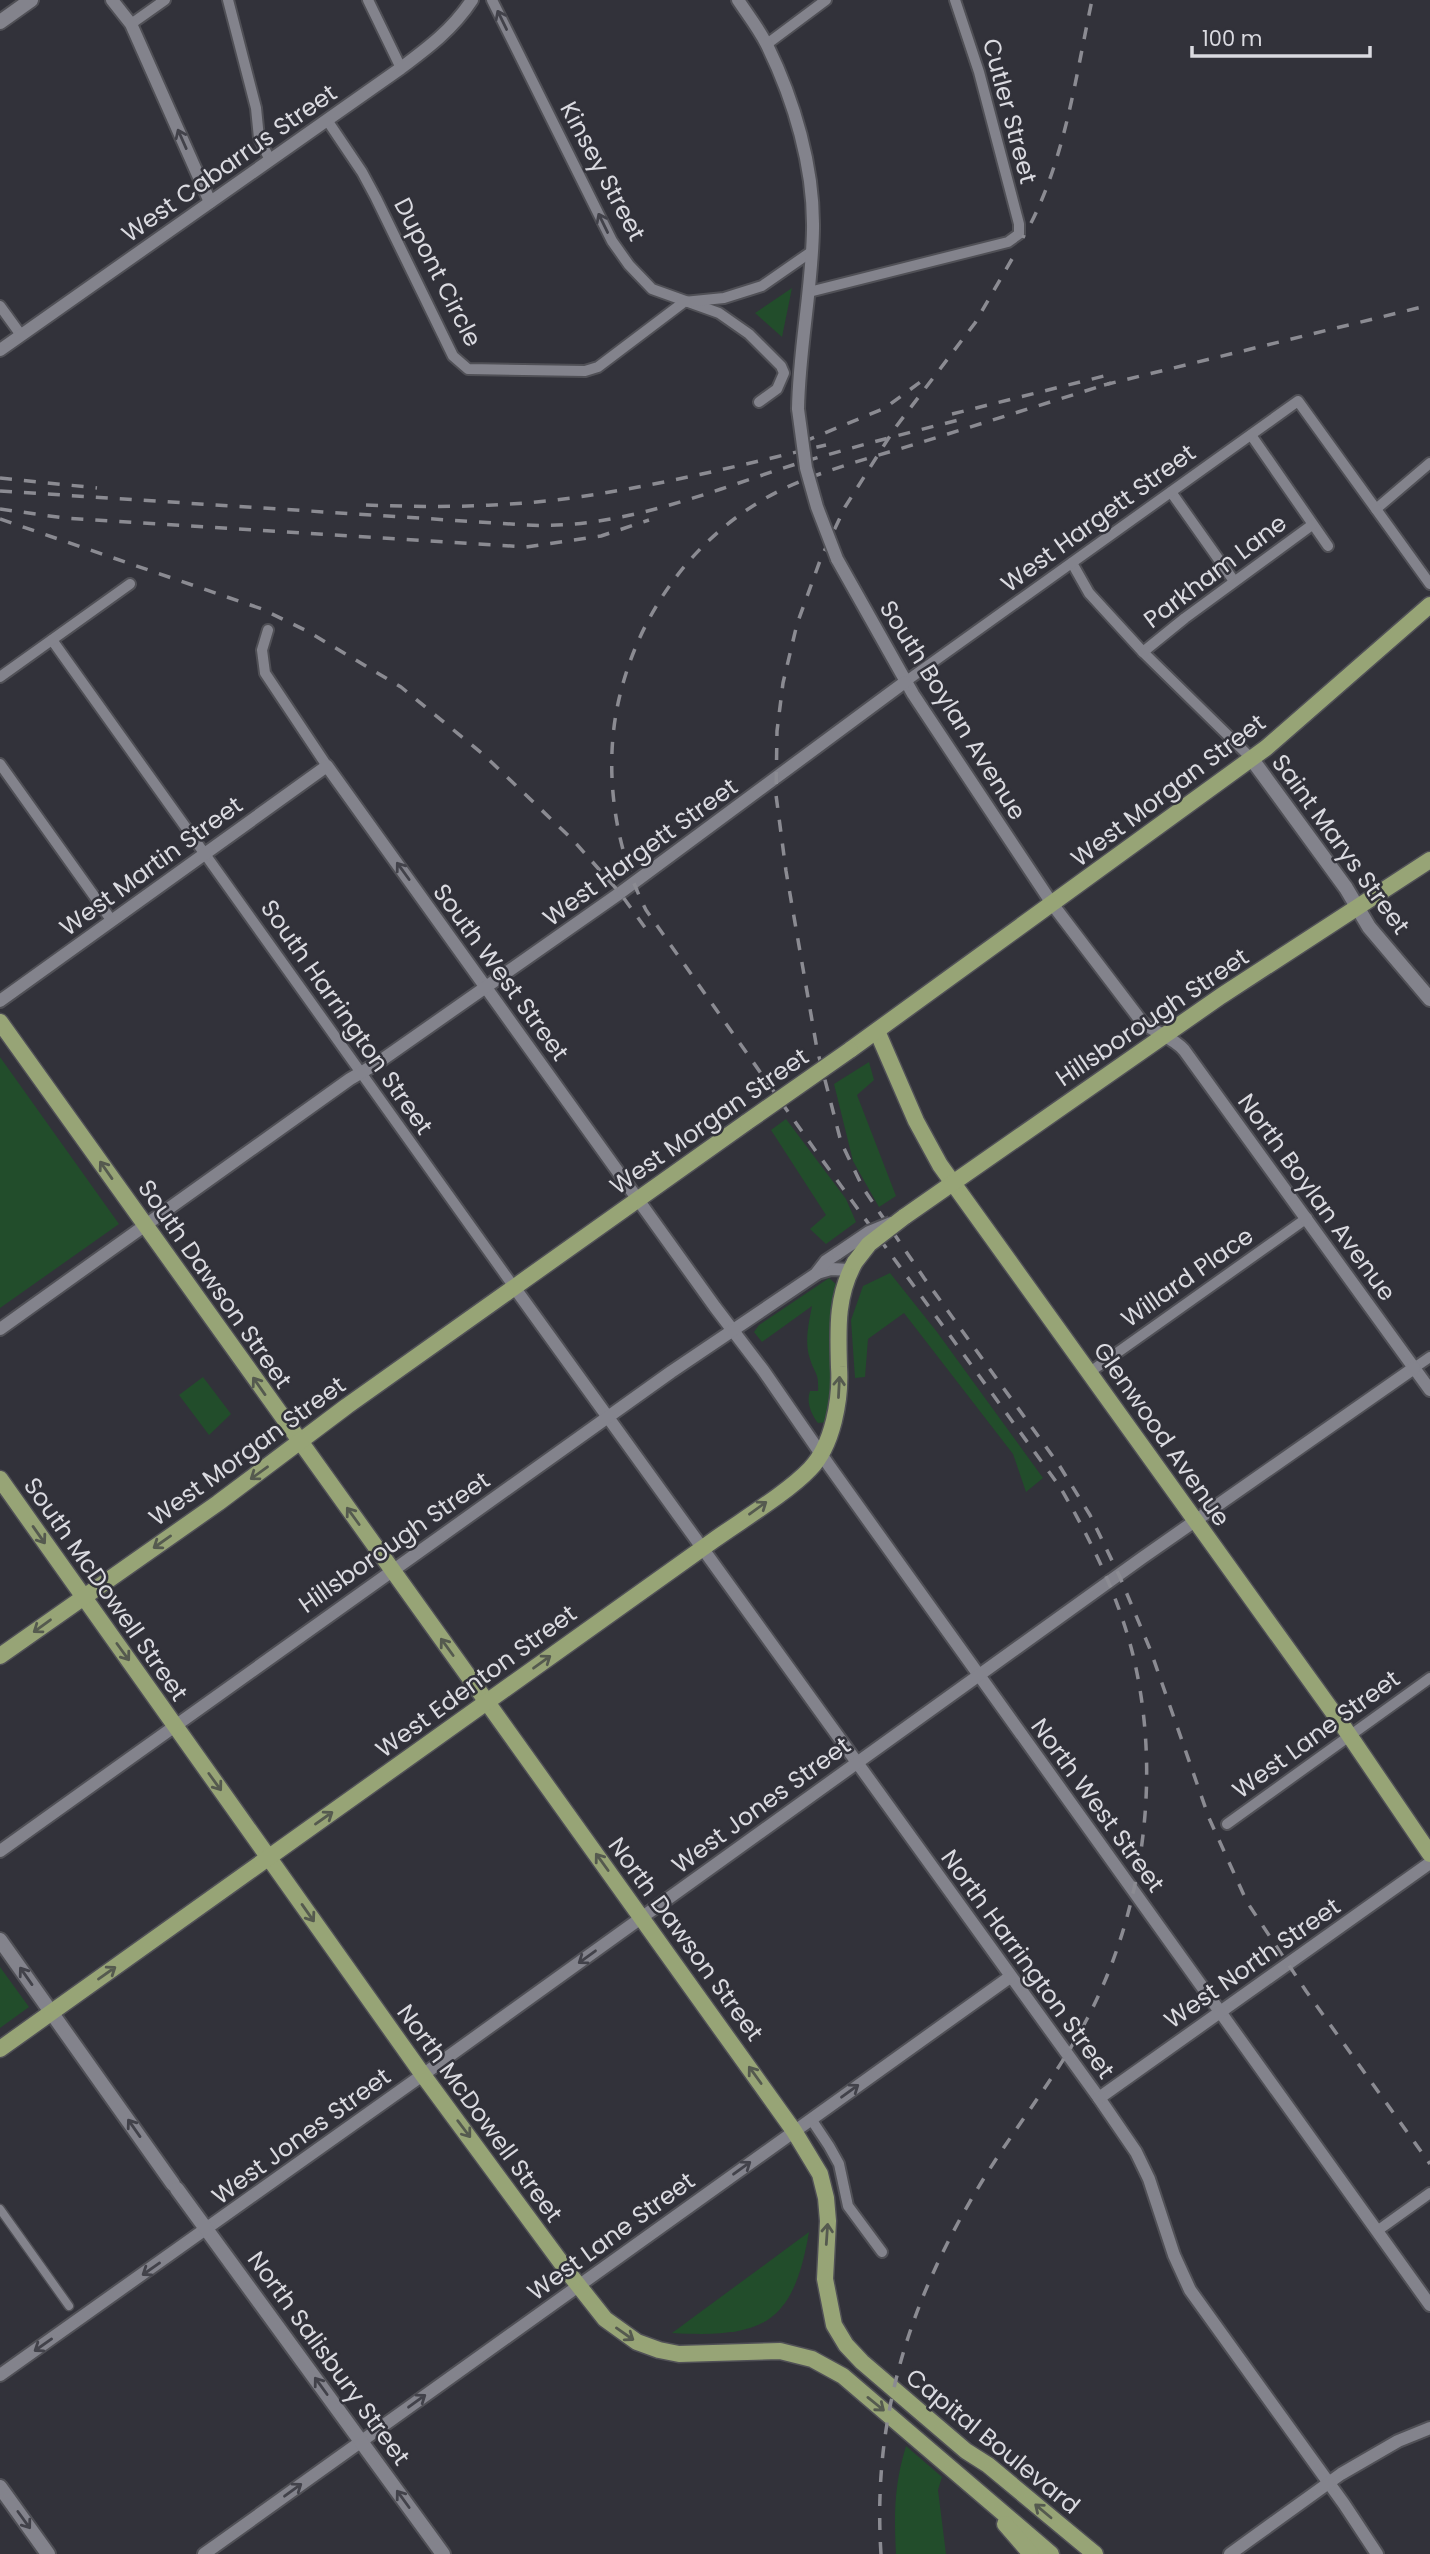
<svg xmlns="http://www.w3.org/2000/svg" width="1430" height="2554" viewBox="0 0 1430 2554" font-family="Poppins,sans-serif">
  <rect width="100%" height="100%" fill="#32323a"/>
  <g fill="#224d2b">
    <polygon points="792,288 782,337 755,313"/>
    <polygon points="0,1057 119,1224 0,1308"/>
    <polygon points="869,1062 874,1080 857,1095 896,1196 879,1207 853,1161 834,1084"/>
    <polygon points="786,1119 846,1199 856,1222 826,1244 810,1229 826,1215 771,1130"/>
    <polygon points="890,1273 937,1332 1043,1478 1026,1492 1013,1454 904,1313 868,1339 865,1377 855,1378 851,1320 863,1286"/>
    <path d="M829,1278L837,1285L829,1422L818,1423C811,1414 806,1402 810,1391H818C819,1372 815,1375 810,1359C804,1342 809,1322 812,1306L762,1342L754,1332L759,1325Z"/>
    <polygon points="203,1377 231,1414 209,1435 179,1395"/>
    <polygon points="0,1967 29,2007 0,2028"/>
    <path d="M809,2232C793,2325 763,2338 672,2333Z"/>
    <path d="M906,2446L942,2477L938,2490L946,2554H896C894,2514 894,2485 906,2446Z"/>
  </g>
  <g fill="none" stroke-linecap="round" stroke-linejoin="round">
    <defs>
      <polyline id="pedestrian" points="0,2209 69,2306"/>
      <g id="minor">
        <polyline points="228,0 256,108 259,138 270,160"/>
        <polyline points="368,0 401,68"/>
        <polyline points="492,0 612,241 629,265 652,289 719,313 749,334 781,366 784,373 777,389 759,402"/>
        <polyline points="131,24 165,0"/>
        <polyline points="767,44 826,0"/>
        <polyline points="327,120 362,172 376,198 453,356 468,369 585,371 598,367 684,302 724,298 762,286 811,252"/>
        <polyline points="809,292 1008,242 1019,234 1019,224 979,72 955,0"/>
        <polyline points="0,306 21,335"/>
        <polyline points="1251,435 1328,546"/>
        <polyline points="1171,492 1234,581"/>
        <polyline points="1376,509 1430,463"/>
        <polyline points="1072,563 1089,593 1143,652 1251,758"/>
        <polyline points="268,630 262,650 265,673 327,766"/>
        <polyline points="52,640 514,1287"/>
        <polyline points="1143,652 1185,618 1312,525"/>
        <polyline points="0,677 130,584"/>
        <polyline points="905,682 1298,401 1430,584"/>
        <polyline points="0,764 112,921"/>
        <polyline points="1414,1368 1430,1357"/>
        <polyline points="1090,1372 1307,1218"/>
        <polyline points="1227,1824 1430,1678"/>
        <polyline points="811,2119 829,2146 839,2164 848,2206 882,2252"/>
        <polyline points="1377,2231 1430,2193"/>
      </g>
      <g id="tertiary">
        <polyline points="112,0 131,24 210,202"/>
        <path d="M738,0C748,15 759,29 767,45C794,100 814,167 813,229C812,290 799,348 798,409"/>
        <path d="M0,350L401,68C429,47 453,29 472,0"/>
        <path d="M837,559L913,694L1053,905L1142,1022C1155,1033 1173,1037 1184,1050L1430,1390"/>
        <polyline points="0,1001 327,766 715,1307 763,1370 830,1467 1430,2305"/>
        <polyline points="817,1273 831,1269 850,1270"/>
        <polyline points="514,1287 1099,2098 1136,2152 1149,2179 1174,2255 1190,2290 1344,2504 1377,2554"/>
        <polyline points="0,1329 350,1079 376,1064 620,893 905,682"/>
        <polyline points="0,1851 671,1372 816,1274 826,1261 838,1253"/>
        <polyline points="1099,2098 1430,1863"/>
        <polyline points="0,2375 438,2064 1142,1558 1414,1368"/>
        <polyline points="204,2554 1010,1977"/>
        <polyline points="1230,2554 1341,2474 1398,2441 1430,2428"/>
      </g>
      <g id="secondary">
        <polyline points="0,22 31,0"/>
        <polyline points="1251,758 1346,888 1369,927 1430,999"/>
        <polyline points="0,1940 173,2184"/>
        <polyline points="177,2189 443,2554"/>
        <polyline points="0,2487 48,2554"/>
      </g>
      <g id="primary">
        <polyline points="0,1022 794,2131 820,2174 826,2198 828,2221 825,2279 834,2325 846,2345 862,2362 966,2451 988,2465 1095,2554"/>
        <polyline points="877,1031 916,1121 940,1165 1343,1726 1430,1854"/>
        <polyline points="850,1050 1266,748 1430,605"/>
        <polyline points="904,1217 1221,996 1430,860"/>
        <polyline points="0,1479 423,2075 571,2276 605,2319 637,2342 659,2350 679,2354 780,2351 812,2359 843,2376 1051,2554"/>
        <polyline points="0,1656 218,1503 347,1406 747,1122"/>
        <path d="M0,2049L714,1540C742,1520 787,1493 810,1469C833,1445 841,1399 839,1367C838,1329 836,1296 855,1262"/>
        <polyline points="1005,2524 1031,2554"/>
      </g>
    </defs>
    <use href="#pedestrian" stroke="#505056" stroke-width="11"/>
    <use href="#minor" stroke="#505056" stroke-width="14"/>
    <use href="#tertiary" stroke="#505056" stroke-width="16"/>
    <use href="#secondary" stroke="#505056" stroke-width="18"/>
    <use href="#primary" stroke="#505056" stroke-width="19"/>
    <use href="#pedestrian" stroke="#83838c" stroke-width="8"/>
    <use href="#minor" stroke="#83838c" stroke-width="10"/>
    <use href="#tertiary" stroke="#83838c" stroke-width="12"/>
    <use href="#secondary" stroke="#83838c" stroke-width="14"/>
    <use href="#primary" stroke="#97a476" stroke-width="16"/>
    <g stroke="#8b8b92" stroke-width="3.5" stroke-dasharray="12 12" stroke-linecap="butt">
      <path d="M1031,223C1066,154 1076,75 1092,0"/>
      <polyline points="1023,238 1024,235"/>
      <polyline points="1012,259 975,323 895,428 845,507 821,558 797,624 783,683 777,731 776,795 786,871 817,1049 841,1142 863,1188 924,1278 1059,1465 1090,1515 1119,1575 1150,1649 1209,1818 1247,1902 1306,1991 1430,2164"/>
      <polyline points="1104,385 1430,305"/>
      <polyline points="952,414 1104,376"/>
      <polyline points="803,442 885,408 923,380"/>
      <polyline points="0,478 97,488"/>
      <path d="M0,491L526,525C620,530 708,492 796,464C853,447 910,432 967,418"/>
      <path d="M366,505C440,508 512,507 585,496C666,484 746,464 826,445"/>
      <polyline points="0,509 64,518 526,547 601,536 649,520"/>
      <polyline points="0,519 262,609 307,631 401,687 484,755 573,840 620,893 649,933"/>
      <path d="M881,2554C872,2417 910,2299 981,2183C1015,2127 1057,2076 1087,2019C1144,1910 1162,1775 1133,1655C1118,1595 1091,1540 1060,1487L815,1150L646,910C614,847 603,768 619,699C640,608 699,530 783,489C826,469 874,457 919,443C983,423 1047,403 1111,383"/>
    </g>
    <defs>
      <g id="tertiary-bridge">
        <polyline points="798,409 806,468 817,507 837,559"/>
        <polyline points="838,1253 869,1232 891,1223"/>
      </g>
      <g id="primary-bridge">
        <polyline points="747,1122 850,1050"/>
        <polyline points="855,1262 869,1244 904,1217"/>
      </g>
    </defs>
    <use href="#tertiary-bridge" stroke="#505056" stroke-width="16" stroke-linecap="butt"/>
    <use href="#primary-bridge" stroke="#505056" stroke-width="19" stroke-linecap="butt"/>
    <use href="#tertiary-bridge" stroke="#83838c" stroke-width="12"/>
    <use href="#primary-bridge" stroke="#97a476" stroke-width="16"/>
  </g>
  <defs><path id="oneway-shaft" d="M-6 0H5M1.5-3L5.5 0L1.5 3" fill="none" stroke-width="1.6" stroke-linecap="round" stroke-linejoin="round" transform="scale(1.75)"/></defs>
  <g stroke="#42424a">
    <use href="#oneway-shaft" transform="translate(502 20) rotate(-116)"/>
    <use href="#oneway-shaft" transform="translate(182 139) rotate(-114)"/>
    <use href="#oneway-shaft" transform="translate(603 223) rotate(-116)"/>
    <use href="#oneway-shaft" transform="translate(403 871) rotate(-126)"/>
    <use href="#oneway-shaft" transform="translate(587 1957) rotate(144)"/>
    <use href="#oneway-shaft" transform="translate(26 1976) rotate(-125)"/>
    <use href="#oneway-shaft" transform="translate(850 2091) rotate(-36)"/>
    <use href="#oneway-shaft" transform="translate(134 2128) rotate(-125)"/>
    <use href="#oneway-shaft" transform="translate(742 2168) rotate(-36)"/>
    <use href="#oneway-shaft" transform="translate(151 2269) rotate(145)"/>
    <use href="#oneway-shaft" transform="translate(43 2345) rotate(145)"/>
    <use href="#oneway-shaft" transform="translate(321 2386) rotate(-126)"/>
    <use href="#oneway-shaft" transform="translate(417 2401) rotate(-36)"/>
    <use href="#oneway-shaft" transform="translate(293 2490) rotate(-36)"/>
    <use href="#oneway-shaft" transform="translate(403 2499) rotate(-126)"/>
    <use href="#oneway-shaft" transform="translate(24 2520) rotate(54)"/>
  </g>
  <g stroke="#555a4f">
    <use href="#oneway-shaft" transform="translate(106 1170) rotate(-125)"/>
    <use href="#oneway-shaft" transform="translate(259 1386) rotate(-125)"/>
    <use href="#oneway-shaft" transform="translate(839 1387) rotate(-87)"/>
    <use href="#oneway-shaft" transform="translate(259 1473) rotate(144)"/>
    <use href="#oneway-shaft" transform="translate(758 1508) rotate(-36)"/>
    <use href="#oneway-shaft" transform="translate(353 1516) rotate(-126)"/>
    <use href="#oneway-shaft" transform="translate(39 1535) rotate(55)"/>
    <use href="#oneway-shaft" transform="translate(162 1542) rotate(145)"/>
    <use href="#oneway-shaft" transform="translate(42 1626) rotate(144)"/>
    <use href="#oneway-shaft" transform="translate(447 1647) rotate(-126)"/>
    <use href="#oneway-shaft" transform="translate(123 1652) rotate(54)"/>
    <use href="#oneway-shaft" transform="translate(542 1662) rotate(-36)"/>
    <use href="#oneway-shaft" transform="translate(215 1782) rotate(54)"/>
    <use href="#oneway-shaft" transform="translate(324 1818) rotate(-35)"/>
    <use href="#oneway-shaft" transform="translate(602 1862) rotate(-126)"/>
    <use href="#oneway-shaft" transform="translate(308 1913) rotate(55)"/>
    <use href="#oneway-shaft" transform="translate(107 1973) rotate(-35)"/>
    <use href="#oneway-shaft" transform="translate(755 2075) rotate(-126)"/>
    <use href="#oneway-shaft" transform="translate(464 2129) rotate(53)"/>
    <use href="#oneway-shaft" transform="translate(827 2234) rotate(-86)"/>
    <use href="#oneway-shaft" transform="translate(625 2334) rotate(35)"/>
    <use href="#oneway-shaft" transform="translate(876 2404) rotate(39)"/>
    <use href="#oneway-shaft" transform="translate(1043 2511) rotate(-140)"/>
  </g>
  <g text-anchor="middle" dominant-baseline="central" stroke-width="5" stroke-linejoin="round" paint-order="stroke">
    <g font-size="24" fill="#dadae0" stroke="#32323a">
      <text transform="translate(1010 111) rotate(75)">Cutler Street</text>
      <text transform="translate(229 163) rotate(-35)">West Cabarrus Street</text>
      <text transform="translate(603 171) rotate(62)">Kinsey Street</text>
      <text transform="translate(438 272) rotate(63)">Dupont Circle</text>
      <text transform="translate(1098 518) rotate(-36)">West Hargett Street</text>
      <text transform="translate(1215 571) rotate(-37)">Parkham Lane</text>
      <text transform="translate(953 710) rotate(58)">South Boylan Avenue</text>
      <text transform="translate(1168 790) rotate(-37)">West Morgan Street</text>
      <text transform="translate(1341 844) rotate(54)">Saint Marys Street</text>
      <text transform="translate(640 852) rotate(-36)">West Hargett Street</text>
      <text transform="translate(151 866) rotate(-36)">West Martin Street</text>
      <text transform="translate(501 972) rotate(54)">South West Street</text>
      <text transform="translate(347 1017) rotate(55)">South Harrington Street</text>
      <text transform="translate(1152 1017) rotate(-34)">Hillsborough Street</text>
      <text transform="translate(709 1121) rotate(-35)">West Morgan Street</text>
      <text transform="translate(1317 1197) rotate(54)">North Boylan Avenue</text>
      <text transform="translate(1187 1277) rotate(-35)">Willard Place</text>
      <text transform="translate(215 1284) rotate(55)">South Dawson Street</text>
      <text transform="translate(1162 1434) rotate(55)">Glenwood Avenue</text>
      <text transform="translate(247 1451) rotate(-36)">West Morgan Street</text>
      <text transform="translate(394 1542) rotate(-35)">Hillsborough Street</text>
      <text transform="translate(106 1589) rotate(55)">South McDowell Street</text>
      <text transform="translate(476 1681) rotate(-36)">West Edenton Street</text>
      <text transform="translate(1316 1734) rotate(-36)">West Lane Street</text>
      <text transform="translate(761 1805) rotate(-36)">West Jones Street</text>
      <text transform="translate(1098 1805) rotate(54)">North West Street</text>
      <text transform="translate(686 1939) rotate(54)">North Dawson Street</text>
      <text transform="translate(1252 1963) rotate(-35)">West North Street</text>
      <text transform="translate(1028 1964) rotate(54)">North Harrington Street</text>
      <text transform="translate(480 2113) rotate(54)">North McDowell Street</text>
      <text transform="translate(301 2136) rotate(-36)">West Jones Street</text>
      <text transform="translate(611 2236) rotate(-36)">West Lane Street</text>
      <text transform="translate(329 2358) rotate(54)">North Salisbury Street</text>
      <text transform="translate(993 2441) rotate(39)">Capital Boulevard</text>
    </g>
  </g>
  <path d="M1192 46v10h178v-10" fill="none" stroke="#dadae0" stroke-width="3.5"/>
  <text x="1202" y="46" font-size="21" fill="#dadae0" stroke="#32323a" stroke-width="5" paint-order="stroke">100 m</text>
</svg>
